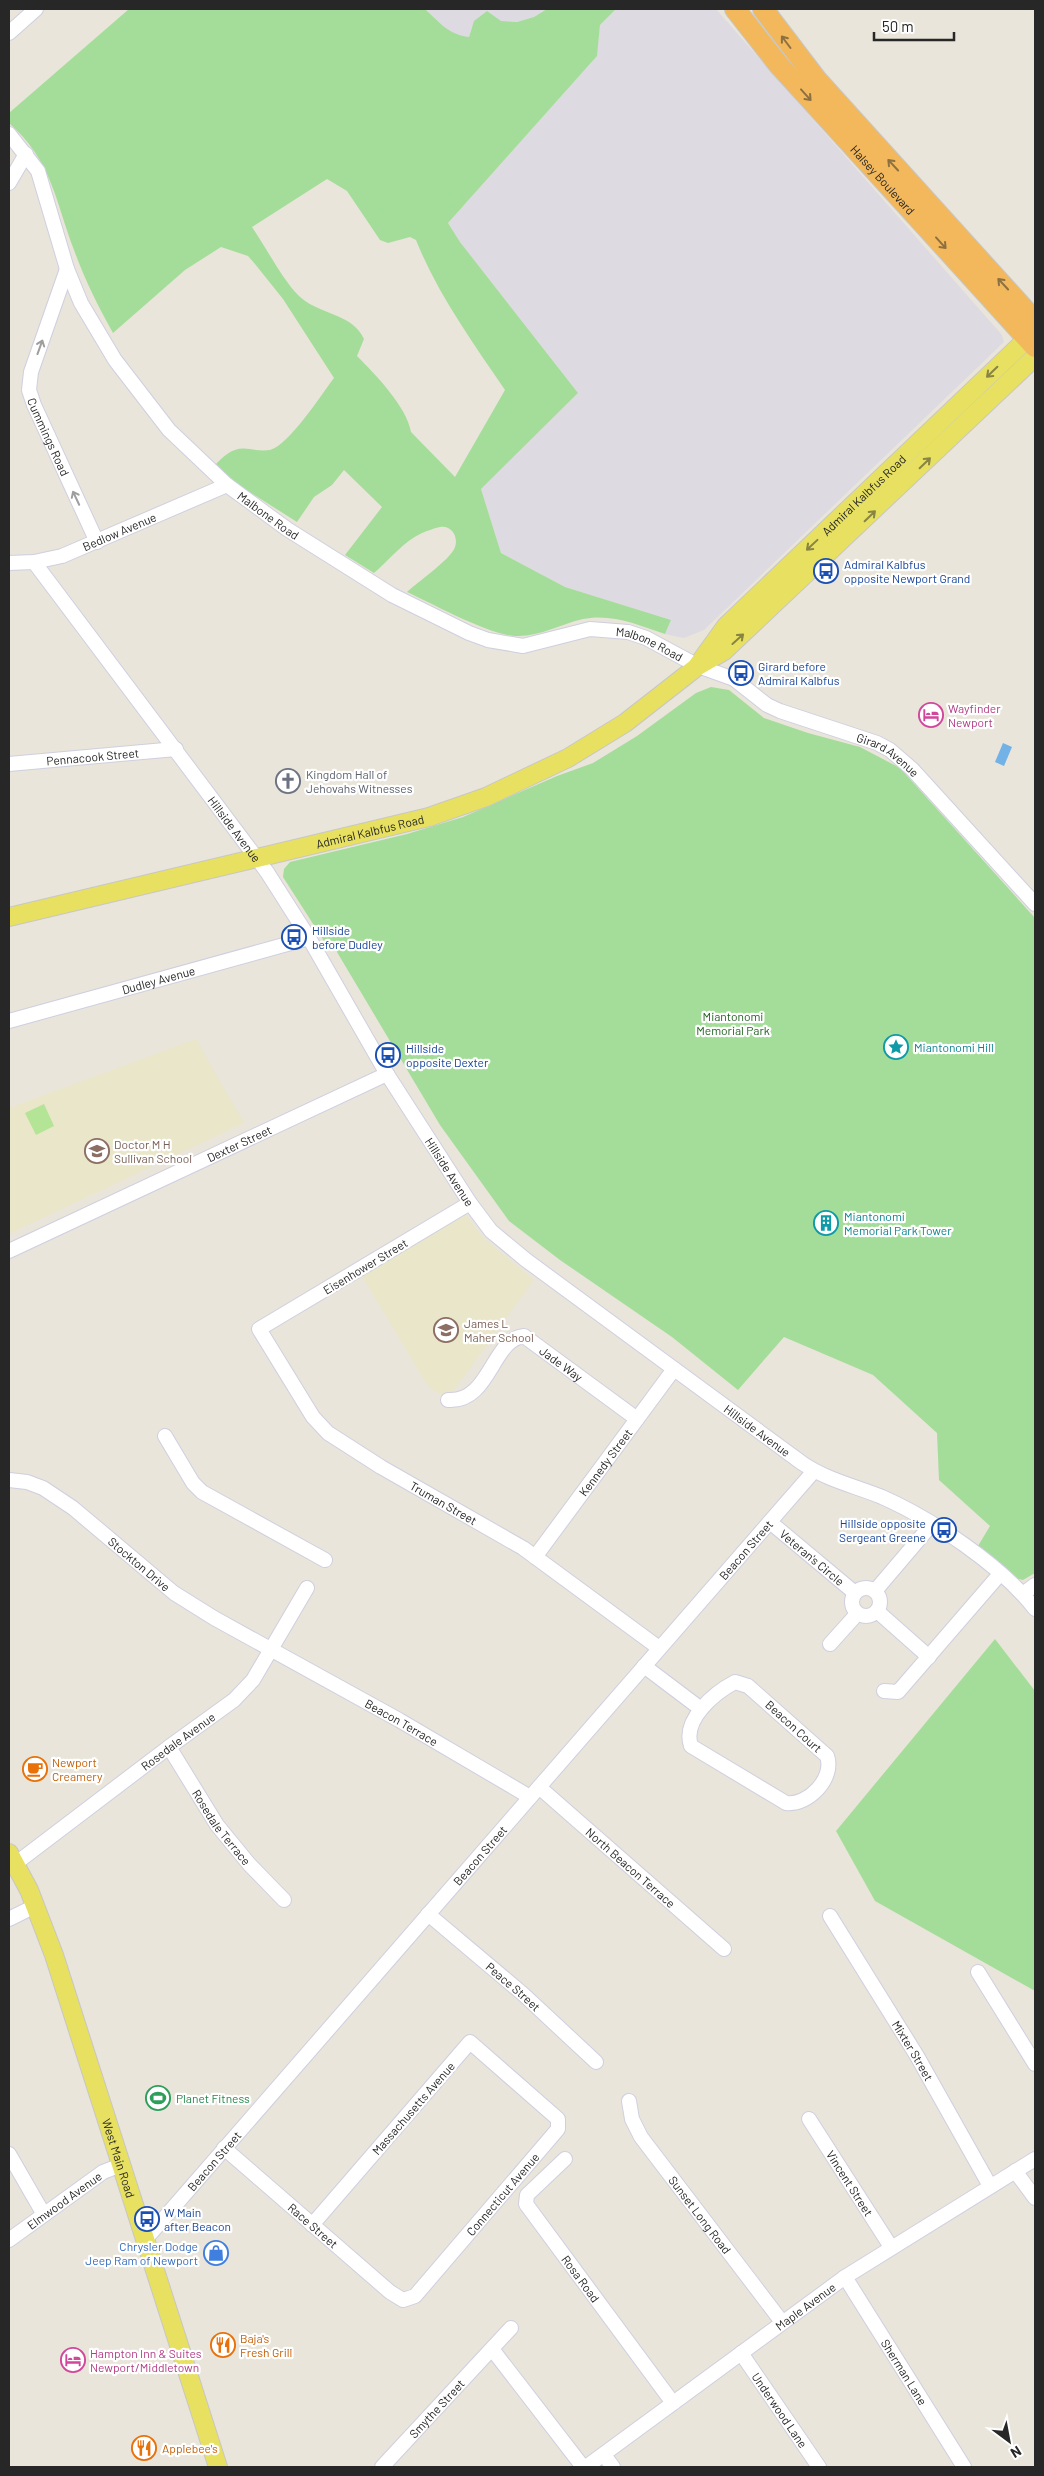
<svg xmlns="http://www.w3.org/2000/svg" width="1044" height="2476" viewBox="0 0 1044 2476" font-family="Barlow,sans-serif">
  <rect width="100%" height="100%" fill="#e9e5da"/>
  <g fill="#dedae2">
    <polygon points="425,9 547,9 534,17 517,22 501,21 472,26 469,37 458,36 447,30"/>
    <polygon points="616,9 716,9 1002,335 1004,342 704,630 684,638 665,634 671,620 565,587 501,553 481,489 578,393 460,242 448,223 597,56 600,25"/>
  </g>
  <g fill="#eae6ca">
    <polygon points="196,1039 244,1123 9,1234 9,1108"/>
    <polygon points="465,1214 482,1237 534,1280 451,1394 440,1394 431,1389 424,1380 362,1276"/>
  </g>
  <g fill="#a4dd99" fill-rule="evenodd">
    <path d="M129,9H425C439,22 449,35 469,37L474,21L487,11L501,21L517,22L534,17L547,9H616L600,25L597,56L448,223L460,242L578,393L481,489L501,553L565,587L671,620L665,634C639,625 611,613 583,619C561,624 539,637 516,636C489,635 433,604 407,592C418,582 445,563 453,551C460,541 454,525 440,527C435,528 427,531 422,533C404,541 389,560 374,573L345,555L382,507L344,470L332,485L314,497L297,522L237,484L214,466C225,455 233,446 250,449C256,450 263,451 270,450C289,445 321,395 334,378L283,299L255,264L248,256L221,247L185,270L113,333C98,306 85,280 74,250C55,200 52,161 9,123V113ZM327,179L347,191L380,240L388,243L410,237L416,240C437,293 473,343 505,390L455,477L411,432C407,407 375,374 357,356L364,339C353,313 316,314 298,295C283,280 265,246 252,227Z"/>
    <polygon points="711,687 729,690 764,718 808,733 860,747 900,768 1035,918 1035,1573 1023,1580 1015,1578 978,1546 990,1526 939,1480 937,1433 873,1375 784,1337 738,1390 672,1337 560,1260 509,1221 440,1125 331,942 324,941 283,877 284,869 290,862 407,834 463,817 557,776 593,763 637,736 696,693"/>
    <polygon points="995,1639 1035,1691 1035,1991 875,1901 836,1831"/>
  </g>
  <polygon fill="#b4e495" points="44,1104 54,1126 36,1135 25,1113"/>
  <polygon fill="#72b2e6" points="1003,743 1012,747 1004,766 995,762"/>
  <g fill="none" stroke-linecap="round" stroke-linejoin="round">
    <defs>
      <g id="minor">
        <polyline points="9,33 36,9"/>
        <path id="s1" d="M9,134L38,171L67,269L81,303L115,360L169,430L227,485L287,529L392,595L469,633L488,640L523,646L590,629L628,632L646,638L698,666L734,679L767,705L780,711L877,743L890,750L912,769L1035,904"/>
        <polyline points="9,183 26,154"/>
        <path id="s2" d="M67,269L31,372L29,390L34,405L97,542"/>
        <path id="s3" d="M34,562L267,872L309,938L387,1074L470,1203L491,1231L526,1260L802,1463C827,1480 855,1486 882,1497C932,1519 1002,1566 1035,1609"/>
        <path id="s4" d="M9,563L34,562L62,556L227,485"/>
        <path id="s5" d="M9,764L176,749"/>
        <path id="s6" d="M9,1021L309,938"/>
        <path id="s7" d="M470,1203L259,1329L313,1417L328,1433L381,1467L523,1548L659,1648"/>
        <path id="s8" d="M9,1251L387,1074"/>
        <path id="s9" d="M448,1400C490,1403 492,1339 524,1336L637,1419"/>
        <polyline points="165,1436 193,1483 202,1492 325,1560"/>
        <path id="s10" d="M9,1480L27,1482L43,1488L73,1508L174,1593L214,1618L399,1720L530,1797"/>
        <path id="s11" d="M770,1522L855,1593"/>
        <path id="s12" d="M535,1557L674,1369"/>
        <circle cx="866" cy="1602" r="14"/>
        <polyline points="875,1591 932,1524"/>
        <polyline points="1024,1593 1035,1585"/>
        <polyline points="877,1611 929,1657"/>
        <polyline points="830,1644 857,1614"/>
        <polyline points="644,1666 701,1709"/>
        <path d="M735,1682L748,1686L827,1756C835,1778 808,1806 786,1803L691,1746C682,1720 714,1693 735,1682Z"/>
        <polyline points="884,1691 898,1692 1000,1574"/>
        <path id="s13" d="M169,1747L217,1825L249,1864L284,1900"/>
        <path id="s14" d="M539,1787L724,1949"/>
        <path id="s15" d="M15,1864L169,1747L234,1700L253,1680L307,1588"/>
        <path id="s16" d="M428,1914L523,1994L596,2062"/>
        <path id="s17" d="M830,1916L917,2056L990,2186"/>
        <polyline points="9,1919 35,1906"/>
        <polyline points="978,1972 1035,2064"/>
        <path id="s18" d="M629,2101L632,2119L641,2137L782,2322"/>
        <path id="s19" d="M809,2119L891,2247"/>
        <path id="s20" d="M224,2148L390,2292L403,2300L415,2296L558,2129V2119L470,2042L312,2225"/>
        <polyline points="9,2154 43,2213"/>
        <path id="s21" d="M565,2159L527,2195L526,2204L673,2403"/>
        <polyline points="1015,2171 1035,2198"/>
        <path id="s22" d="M9,2240L103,2172L121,2165"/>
        <path id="s23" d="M145,2240L814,1471"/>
        <path id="s24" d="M845,2277L964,2467"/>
        <polyline points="492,2349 583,2467"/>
        <path id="s25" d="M741,2353L819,2467"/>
        <polyline points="604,2455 613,2467"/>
        <path id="s26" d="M382,2467L511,2328"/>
        <path id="s27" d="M586,2467L845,2277L1035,2159"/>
      </g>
      <g id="major">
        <path id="s28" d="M698,665L726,626L1028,338"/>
        <path id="s29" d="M9,917L429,817L486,797L568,758L625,723L698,666L724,651L1035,357"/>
        <path id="s30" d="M9,1853L29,1890L54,1955L218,2467"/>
      </g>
      <g id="highway">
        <path id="s31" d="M735,9L778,64L1035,347"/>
        <polyline points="763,9 817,80 1035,321"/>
      </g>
    </defs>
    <use href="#minor" stroke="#cfcfe0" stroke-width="16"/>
    <use href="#major" stroke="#c7c7c7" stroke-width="20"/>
    <use href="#highway" stroke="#c7c7c7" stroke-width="22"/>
    <use href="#minor" stroke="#fff" stroke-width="14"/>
    <use href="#major" stroke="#e7e061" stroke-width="18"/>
    <use href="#highway" stroke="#f3b85b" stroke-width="20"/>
  </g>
  <defs><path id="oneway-shaft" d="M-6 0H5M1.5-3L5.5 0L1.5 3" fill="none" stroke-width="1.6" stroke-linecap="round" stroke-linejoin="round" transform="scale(1.25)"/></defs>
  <g stroke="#8d7041">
    <use href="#oneway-shaft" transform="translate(786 42) rotate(-127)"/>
    <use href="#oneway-shaft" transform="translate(806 95) rotate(48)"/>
    <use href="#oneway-shaft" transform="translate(893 165) rotate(-133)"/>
    <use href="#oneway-shaft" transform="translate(941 243) rotate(48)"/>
    <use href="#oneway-shaft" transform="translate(1003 284) rotate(-133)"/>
  </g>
  <g stroke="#9e9e9e">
    <use href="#oneway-shaft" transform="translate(40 347) rotate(-70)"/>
    <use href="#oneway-shaft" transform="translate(76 498) rotate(-115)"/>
  </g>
  <g stroke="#878444">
    <use href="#oneway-shaft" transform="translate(992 372) rotate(136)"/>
    <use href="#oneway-shaft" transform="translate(925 463) rotate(-44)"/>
    <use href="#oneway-shaft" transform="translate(870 516) rotate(-44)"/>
    <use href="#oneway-shaft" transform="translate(812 545) rotate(137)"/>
    <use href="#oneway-shaft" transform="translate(738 639) rotate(-42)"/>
  </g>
  <defs>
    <symbol id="bus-ring" viewBox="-11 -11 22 22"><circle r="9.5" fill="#fff" stroke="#1a4fb4" stroke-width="1.5"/><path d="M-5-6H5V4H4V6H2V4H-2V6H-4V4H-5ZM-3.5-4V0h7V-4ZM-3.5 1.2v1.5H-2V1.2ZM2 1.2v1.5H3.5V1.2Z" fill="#1a4fb4"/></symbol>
    <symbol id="hotel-ring" viewBox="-11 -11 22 22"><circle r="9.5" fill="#fff" stroke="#d1479c" stroke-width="1.5"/><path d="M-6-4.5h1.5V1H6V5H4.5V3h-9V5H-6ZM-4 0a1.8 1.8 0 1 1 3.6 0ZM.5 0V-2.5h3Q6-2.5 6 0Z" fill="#d1479c"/></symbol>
    <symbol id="church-ring" viewBox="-11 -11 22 22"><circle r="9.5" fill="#fff" stroke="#6b7280" stroke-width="1.5"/><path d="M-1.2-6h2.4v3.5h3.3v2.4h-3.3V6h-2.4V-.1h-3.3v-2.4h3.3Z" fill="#6b7280"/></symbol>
    <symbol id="sight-ring" viewBox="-11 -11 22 22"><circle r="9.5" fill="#fff" stroke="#0f9aa8" stroke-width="1.5"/><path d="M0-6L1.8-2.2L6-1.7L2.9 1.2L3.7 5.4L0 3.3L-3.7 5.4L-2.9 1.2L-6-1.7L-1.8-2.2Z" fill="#0f9aa8"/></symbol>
    <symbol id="school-ring" viewBox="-11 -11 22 22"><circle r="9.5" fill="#fff" stroke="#8d6e63" stroke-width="1.5"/><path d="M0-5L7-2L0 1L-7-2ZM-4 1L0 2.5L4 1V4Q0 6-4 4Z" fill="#8d6e63"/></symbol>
    <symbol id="building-ring" viewBox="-11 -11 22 22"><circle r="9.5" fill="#fff" stroke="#0f9aa8" stroke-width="1.5"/><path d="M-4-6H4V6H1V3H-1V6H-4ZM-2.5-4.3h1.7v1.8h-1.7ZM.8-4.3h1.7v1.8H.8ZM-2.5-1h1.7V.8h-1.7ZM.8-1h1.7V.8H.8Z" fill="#0f9aa8"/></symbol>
    <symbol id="cafe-ring" viewBox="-11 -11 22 22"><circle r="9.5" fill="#fff" stroke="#e8710a" stroke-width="1.5"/><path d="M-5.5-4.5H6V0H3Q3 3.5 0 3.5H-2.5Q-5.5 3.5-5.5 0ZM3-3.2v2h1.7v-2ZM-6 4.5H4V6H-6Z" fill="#e8710a"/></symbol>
    <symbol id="stadium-ring" viewBox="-11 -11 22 22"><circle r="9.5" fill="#fff" stroke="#2e9e5b" stroke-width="1.5"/><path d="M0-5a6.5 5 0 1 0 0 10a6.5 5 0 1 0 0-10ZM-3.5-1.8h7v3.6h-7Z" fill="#2e9e5b"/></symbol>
    <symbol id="shop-ring" viewBox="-11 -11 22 22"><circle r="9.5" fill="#fff" stroke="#3f7fe0" stroke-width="1.5"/><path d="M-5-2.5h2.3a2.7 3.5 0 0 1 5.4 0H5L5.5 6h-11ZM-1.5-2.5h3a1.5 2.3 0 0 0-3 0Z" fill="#3f7fe0"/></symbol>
    <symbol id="restaurant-ring" viewBox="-11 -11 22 22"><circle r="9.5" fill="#fff" stroke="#e8710a" stroke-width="1.5"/><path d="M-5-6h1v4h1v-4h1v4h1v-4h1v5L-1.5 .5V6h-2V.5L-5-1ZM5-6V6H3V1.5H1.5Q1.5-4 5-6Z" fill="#e8710a"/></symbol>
  </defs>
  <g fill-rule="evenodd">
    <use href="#bus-ring" x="812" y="557" width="28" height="28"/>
    <use href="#bus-ring" x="727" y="659" width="28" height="28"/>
    <use href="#hotel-ring" x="917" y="701" width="28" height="28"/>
    <use href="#church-ring" x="274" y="767" width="28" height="28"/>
    <use href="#bus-ring" x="280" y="923" width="28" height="28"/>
    <use href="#sight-ring" x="882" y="1033" width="28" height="28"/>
    <use href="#bus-ring" x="374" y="1041" width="28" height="28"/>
    <use href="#school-ring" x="83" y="1137" width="28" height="28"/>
    <use href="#building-ring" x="812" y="1209" width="28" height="28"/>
    <use href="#school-ring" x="432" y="1316" width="28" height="28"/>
    <use href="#bus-ring" x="930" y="1516" width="28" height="28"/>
    <use href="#cafe-ring" x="21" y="1755" width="28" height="28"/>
    <use href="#stadium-ring" x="144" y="2084" width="28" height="28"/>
    <use href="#bus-ring" x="133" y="2205" width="28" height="28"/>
    <use href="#shop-ring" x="202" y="2239" width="28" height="28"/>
    <use href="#restaurant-ring" x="209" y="2331" width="28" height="28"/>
    <use href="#hotel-ring" x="59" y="2346" width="28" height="28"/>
    <use href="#restaurant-ring" x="130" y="2434" width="28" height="28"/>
  </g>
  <g text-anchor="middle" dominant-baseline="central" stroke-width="4.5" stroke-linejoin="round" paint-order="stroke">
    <g font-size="12" fill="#272727" stroke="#fff">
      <text stroke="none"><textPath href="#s31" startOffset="226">Halsey Boulevard</textPath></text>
      <text stroke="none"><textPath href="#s2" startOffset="178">Cummings Road</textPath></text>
      <text stroke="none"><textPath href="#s28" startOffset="238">Admiral Kalbfus Road</textPath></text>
      <text stroke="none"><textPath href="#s1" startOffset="472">Malbone Road</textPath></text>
      <text stroke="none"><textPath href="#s4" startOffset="116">Bedlow Avenue</textPath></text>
      <text stroke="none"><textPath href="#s1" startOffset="892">Malbone Road</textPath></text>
      <text stroke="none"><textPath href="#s5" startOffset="84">Pennacook Street</textPath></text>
      <text stroke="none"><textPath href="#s1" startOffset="1158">Girard Avenue</textPath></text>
      <text stroke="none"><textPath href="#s3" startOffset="334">Hillside Avenue</textPath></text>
      <text stroke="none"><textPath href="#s29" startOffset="371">Admiral Kalbfus Road</textPath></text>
      <text stroke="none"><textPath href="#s6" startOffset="155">Dudley Avenue</textPath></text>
      <text stroke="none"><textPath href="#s8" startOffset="254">Dexter Street</textPath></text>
      <text stroke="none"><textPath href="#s3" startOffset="739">Hillside Avenue</textPath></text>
      <text transform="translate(365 1266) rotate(-31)">Eisenhower Street</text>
      <text stroke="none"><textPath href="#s9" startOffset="151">Jade Way</textPath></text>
      <text stroke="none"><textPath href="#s3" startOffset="1144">Hillside Avenue</textPath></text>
      <text stroke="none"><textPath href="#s12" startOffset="118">Kennedy Street</textPath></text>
      <text stroke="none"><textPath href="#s7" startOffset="506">Truman Street</textPath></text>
      <text stroke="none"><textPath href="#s23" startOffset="915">Beacon Street</textPath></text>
      <text stroke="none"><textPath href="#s11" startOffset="55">Veteran's Circle</textPath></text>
      <text stroke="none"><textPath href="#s10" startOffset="158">Stockton Drive</textPath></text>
      <text stroke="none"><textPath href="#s10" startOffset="465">Beacon Terrace</textPath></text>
      <text transform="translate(794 1726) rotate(42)">Beacon Court</text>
      <text stroke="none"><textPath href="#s15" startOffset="204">Rosedale Avenue</textPath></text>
      <text stroke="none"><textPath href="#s13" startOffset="96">Rosedale Terrace</textPath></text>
      <text stroke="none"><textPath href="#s23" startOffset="510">Beacon Street</textPath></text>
      <text stroke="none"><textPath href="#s14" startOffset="122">North Beacon Terrace</textPath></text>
      <text stroke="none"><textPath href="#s16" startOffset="112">Peace Street</textPath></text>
      <text stroke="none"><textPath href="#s17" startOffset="158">Mixter Street</textPath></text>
      <text transform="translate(413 2108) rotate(-49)">Massachusetts Avenue</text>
      <text stroke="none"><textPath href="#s30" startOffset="325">West Main Road</textPath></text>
      <text stroke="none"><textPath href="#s23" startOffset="105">Beacon Street</textPath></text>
      <text stroke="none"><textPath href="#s19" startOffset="76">Vincent Street</textPath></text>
      <text stroke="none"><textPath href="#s20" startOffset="382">Connecticut Avenue</textPath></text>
      <text stroke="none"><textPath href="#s22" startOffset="68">Elmwood Avenue</textPath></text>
      <text stroke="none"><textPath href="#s18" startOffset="136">Sunset Long Road</textPath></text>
      <text stroke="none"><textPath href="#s20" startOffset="118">Race Street</textPath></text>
      <text stroke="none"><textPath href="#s21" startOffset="154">Rosa Road</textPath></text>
      <text stroke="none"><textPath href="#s27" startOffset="272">Maple Avenue</textPath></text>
      <text stroke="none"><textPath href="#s24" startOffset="112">Sherman Lane</textPath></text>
      <text stroke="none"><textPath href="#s26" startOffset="80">Smythe Street</textPath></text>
      <text stroke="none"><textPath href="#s25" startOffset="69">Underwood Lane</textPath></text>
    </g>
    <g font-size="12" fill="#164399" stroke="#fff" text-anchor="start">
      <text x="844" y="564">Admiral Kalbfus<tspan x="844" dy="14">opposite Newport Grand</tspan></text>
      <text x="758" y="666">Girard before<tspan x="758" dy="14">Admiral Kalbfus</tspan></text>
      <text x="312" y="930">Hillside<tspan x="312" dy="14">before Dudley</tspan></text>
      <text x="406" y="1048">Hillside<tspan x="406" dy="14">opposite Dexter</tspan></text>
      <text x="926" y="1523" text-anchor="end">Hillside opposite<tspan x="926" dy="14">Sergeant Greene</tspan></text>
      <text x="164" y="2212">W Main<tspan x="164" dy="14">after Beacon</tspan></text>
    </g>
    <g font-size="12" fill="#b23c85" stroke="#fff" text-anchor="start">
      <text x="948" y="708">Wayfinder<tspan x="948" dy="14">Newport</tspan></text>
      <text x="90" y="2353">Hampton Inn &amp; Suites<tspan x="90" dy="14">Newport/Middletown</tspan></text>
    </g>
    <g font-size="12" fill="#5b616d" stroke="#fff" text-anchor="start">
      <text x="306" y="774">Kingdom Hall of<tspan x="306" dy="14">Jehovahs Witnesses</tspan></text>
    </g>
    <g font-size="12" fill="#1f5e1e" stroke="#fff">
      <text x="733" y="1016">Miantonomi<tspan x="733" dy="14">Memorial Park</tspan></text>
    </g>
    <g font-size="12" fill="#0d838f" stroke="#fff" text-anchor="start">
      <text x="914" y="1047">Miantonomi Hill</text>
      <text x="844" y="1216">Miantonomi<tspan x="844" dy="14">Memorial Park Tower</tspan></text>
    </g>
    <g font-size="12" fill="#785e54" stroke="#fff" text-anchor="start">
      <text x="114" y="1144">Doctor M H<tspan x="114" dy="14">Sullivan School</tspan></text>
      <text x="464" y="1323">James L<tspan x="464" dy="14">Maher School</tspan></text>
    </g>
    <g font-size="12" fill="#c56008" stroke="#fff" text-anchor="start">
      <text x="52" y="1762">Newport<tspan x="52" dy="14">Creamery</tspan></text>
      <text x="240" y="2338">Baja's<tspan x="240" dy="14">Fresh Grill</tspan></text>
      <text x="162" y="2448">Applebee's</text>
    </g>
    <g font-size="12" fill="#27864d" stroke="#fff" text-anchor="start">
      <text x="176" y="2098">Planet Fitness</text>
    </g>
    <g font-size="12" fill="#366cbe" stroke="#fff" text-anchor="end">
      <text x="198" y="2246">Chrysler Dodge<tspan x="198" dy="14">Jeep Ram of Newport</tspan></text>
    </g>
  </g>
  <rect width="1044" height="2476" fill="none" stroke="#272727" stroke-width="20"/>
  <g transform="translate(1009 2441) rotate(148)" stroke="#ffffff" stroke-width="4" paint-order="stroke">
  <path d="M0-4L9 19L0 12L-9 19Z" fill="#272727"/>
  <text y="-8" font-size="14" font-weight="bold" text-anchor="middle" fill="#272727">N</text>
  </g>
  <path d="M874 32v8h80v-8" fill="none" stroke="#272727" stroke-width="2.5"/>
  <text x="882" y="32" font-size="15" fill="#272727" stroke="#ffffff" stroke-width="4" paint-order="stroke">50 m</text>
</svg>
